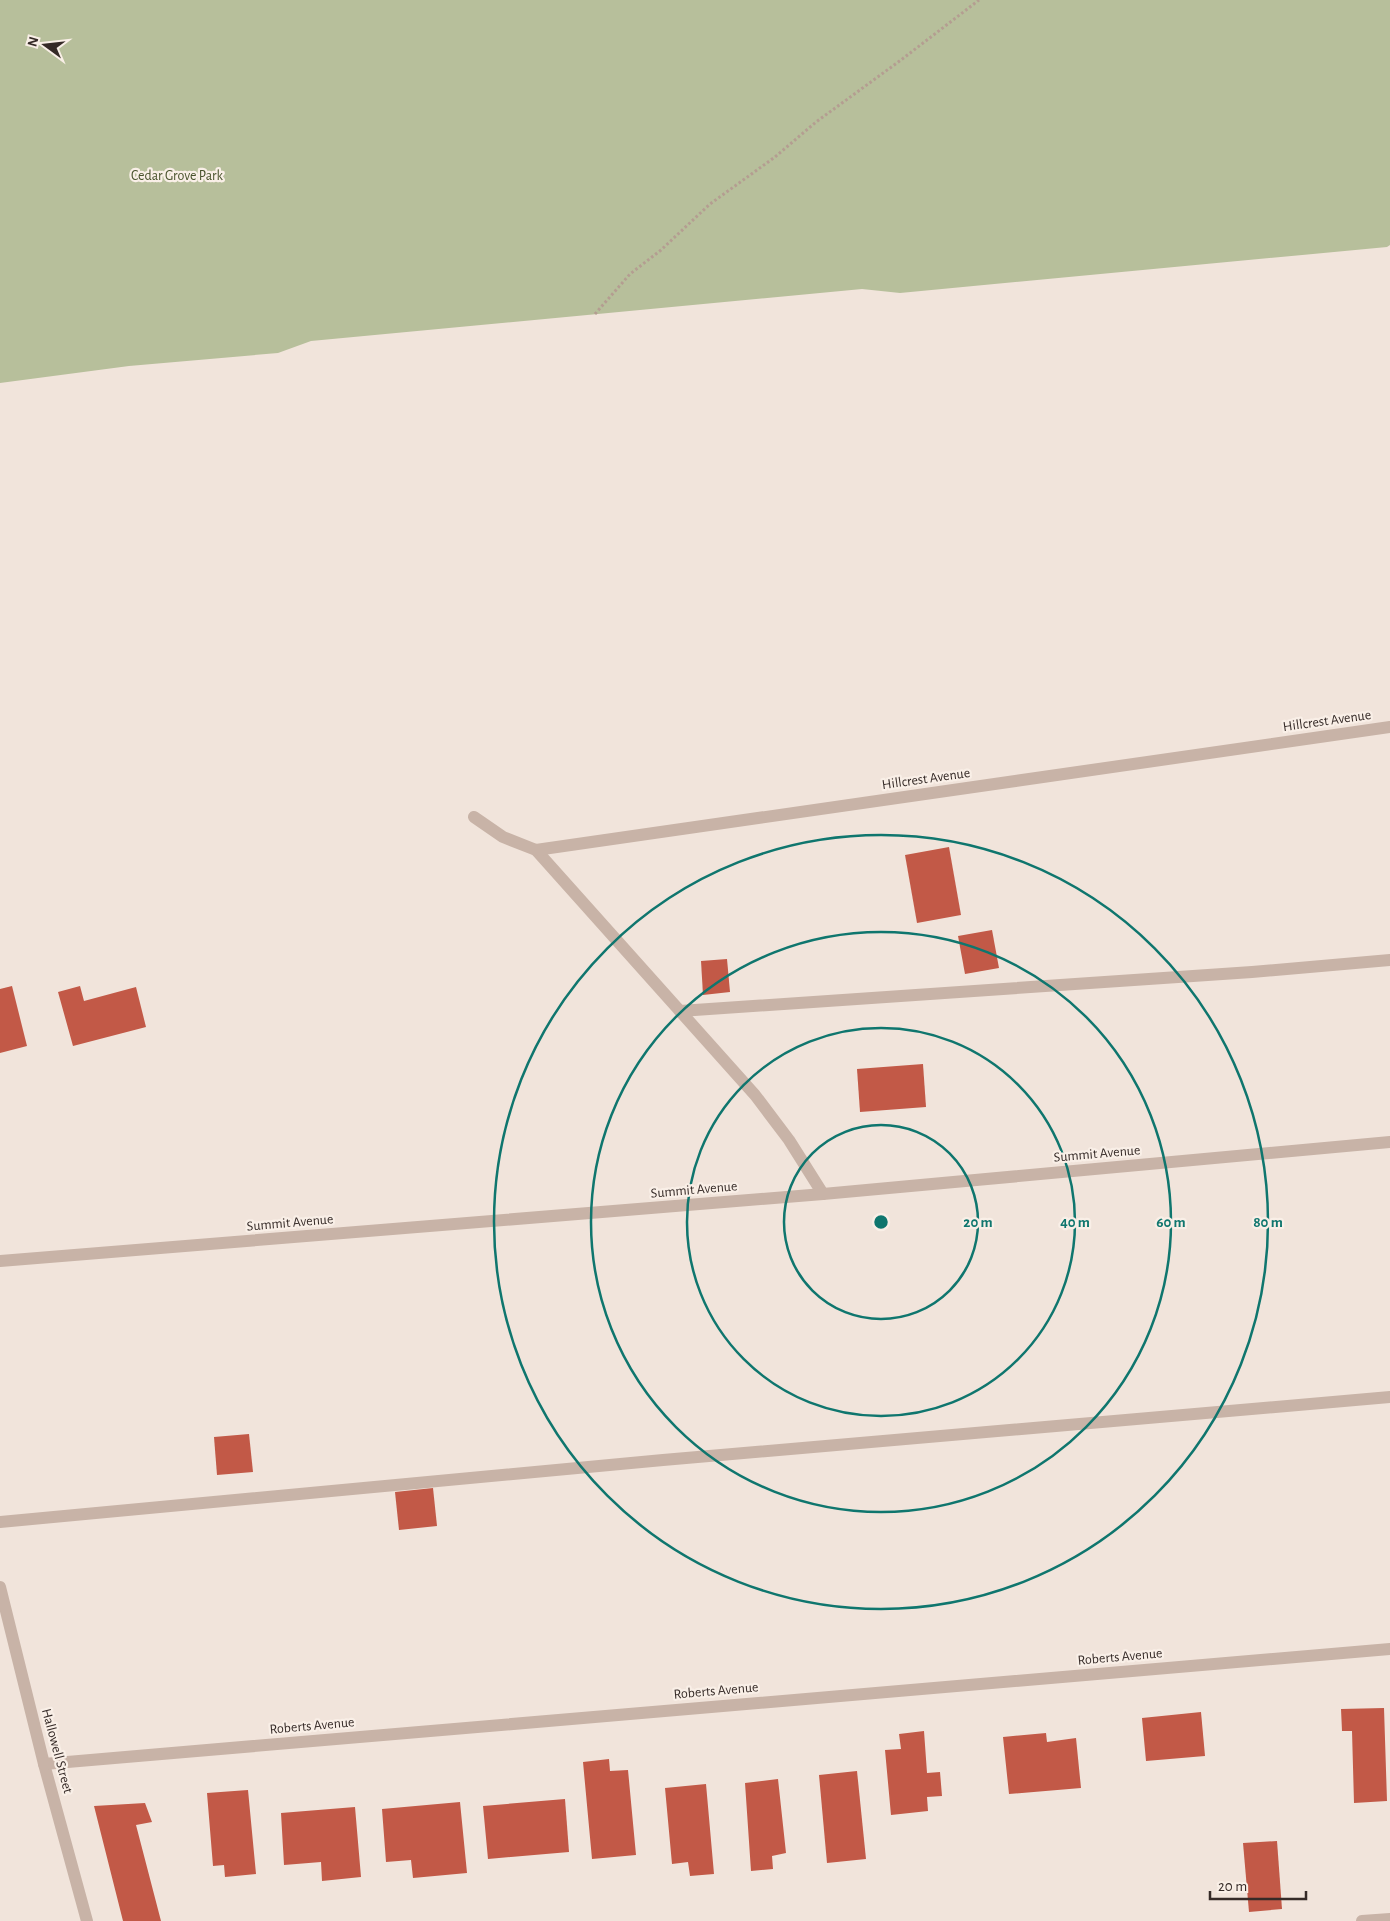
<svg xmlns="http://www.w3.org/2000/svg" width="1390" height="1921" viewBox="0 0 1390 1921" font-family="'Alegreya Sans',sans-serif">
  <rect width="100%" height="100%" fill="#f1e4db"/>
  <polygon fill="#b7bf9b" points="0,0 1390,0 1390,245 1387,247 900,293 862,289 311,341 278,353 129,366 0,383"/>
  <g fill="#c25947">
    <polygon points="949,847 961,915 917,923 905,855"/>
    <polygon points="992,930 999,968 965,974 958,936"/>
    <polygon points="727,959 730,992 703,995 701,961"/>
    <polygon points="12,986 27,1046 0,1053 0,989"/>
    <polygon points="80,986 84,1001 136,987 146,1027 73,1046 58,992"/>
    <polygon points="923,1064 926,1107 860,1112 857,1069"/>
    <polygon points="249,1434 253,1472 217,1475 214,1437"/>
    <polygon points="433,1488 437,1526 399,1530 395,1492"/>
    <polygon points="1384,1708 1387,1801 1354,1803 1352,1731 1342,1731 1341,1709"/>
    <polygon points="1201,1712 1205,1756 1146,1761 1142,1718"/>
    <polygon points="924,1731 927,1773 940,1772 942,1796 927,1797 928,1811 891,1815 885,1750 901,1749 899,1734"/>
    <polygon points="1046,1733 1047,1742 1076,1738 1081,1788 1009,1794 1003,1737"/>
    <polygon points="609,1759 610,1771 628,1770 636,1855 592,1859 583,1762"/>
    <polygon points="857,1771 866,1859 827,1863 819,1775"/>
    <polygon points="778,1779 786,1853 772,1856 773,1869 751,1871 745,1783"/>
    <polygon points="706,1784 714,1874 690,1876 688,1862 672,1864 665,1788"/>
    <polygon points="248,1790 256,1874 225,1877 224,1865 213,1866 207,1793"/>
    <polygon points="565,1799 569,1852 488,1859 483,1806"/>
    <polygon points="460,1802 467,1873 413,1878 411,1860 386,1862 382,1809"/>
    <polygon points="145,1803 152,1822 136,1825 161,1921 123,1921 94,1806"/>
    <polygon points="355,1807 361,1877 322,1881 321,1862 284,1865 281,1813"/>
    <polygon points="1277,1841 1282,1909 1249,1912 1243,1843"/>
  </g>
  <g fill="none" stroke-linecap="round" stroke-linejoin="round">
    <polyline stroke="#b49d91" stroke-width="3" stroke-dasharray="2.5 2.5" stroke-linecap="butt" points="595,314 630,274 661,250 710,204 775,157 816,122 901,60 979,0"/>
    <g stroke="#c8b3a7" stroke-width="12">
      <polyline points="536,850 755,1095 789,1140 823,1194"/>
      <polyline points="680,1011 1252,972 1390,960"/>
      <polyline points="0,1522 663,1460 1390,1397"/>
      <polyline points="1362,1921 1390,1919"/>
    </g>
    <g stroke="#c8b3a7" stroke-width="12">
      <polyline points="474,817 503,837 536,850 1390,727"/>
      <polyline points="0,1261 823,1194 1390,1142"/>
      <polyline points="0,1587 44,1764 87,1921"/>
      <polyline points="44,1764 1390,1649"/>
    </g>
  </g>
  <g fill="none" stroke="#0f766e" stroke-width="2.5">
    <circle cx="881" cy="1222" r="97"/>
    <circle cx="881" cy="1222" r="194"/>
    <circle cx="881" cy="1222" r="290"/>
    <circle cx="881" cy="1222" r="387"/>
  </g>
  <g text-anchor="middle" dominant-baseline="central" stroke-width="4.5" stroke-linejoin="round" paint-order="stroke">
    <g font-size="14" fill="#48522c" stroke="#f9efe7">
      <text x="177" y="176">Cedar Grove Park</text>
    </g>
    <g font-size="14" fill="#352a27" stroke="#f9efe7">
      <text transform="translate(1327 721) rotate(-8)">Hillcrest Avenue</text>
      <text transform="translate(926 779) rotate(-8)">Hillcrest Avenue</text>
      <text transform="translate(1097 1154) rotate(-5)">Summit Avenue</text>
      <text transform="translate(694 1190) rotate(-5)">Summit Avenue</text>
      <text transform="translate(290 1223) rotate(-5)">Summit Avenue</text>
      <text transform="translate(1120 1657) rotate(-5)">Roberts Avenue</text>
      <text transform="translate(716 1691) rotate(-5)">Roberts Avenue</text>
      <text transform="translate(312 1726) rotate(-5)">Roberts Avenue</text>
      <text transform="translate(57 1751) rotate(75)">Hallowell Street</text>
    </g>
  </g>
  <circle cx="881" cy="1222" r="8" fill="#0f766e" stroke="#f9efe7" stroke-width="2.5"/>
  <g font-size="15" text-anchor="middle" font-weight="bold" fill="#0f766e" stroke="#f9efe7" stroke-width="4.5" stroke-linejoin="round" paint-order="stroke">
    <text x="978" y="1227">20 m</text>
    <text x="1075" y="1227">40 m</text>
    <text x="1171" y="1227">60 m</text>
    <text x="1268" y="1227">80 m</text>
  </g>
  <g transform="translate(45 45) rotate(285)" stroke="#f9efe7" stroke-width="4" paint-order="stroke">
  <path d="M0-4L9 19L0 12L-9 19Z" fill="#352a27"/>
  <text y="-8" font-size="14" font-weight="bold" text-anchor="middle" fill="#352a27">N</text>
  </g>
  <path d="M1210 1891v8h96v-8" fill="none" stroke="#352a27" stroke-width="2.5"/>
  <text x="1218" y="1891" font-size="15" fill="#352a27" stroke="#f9efe7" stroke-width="4" paint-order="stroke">20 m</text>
</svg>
